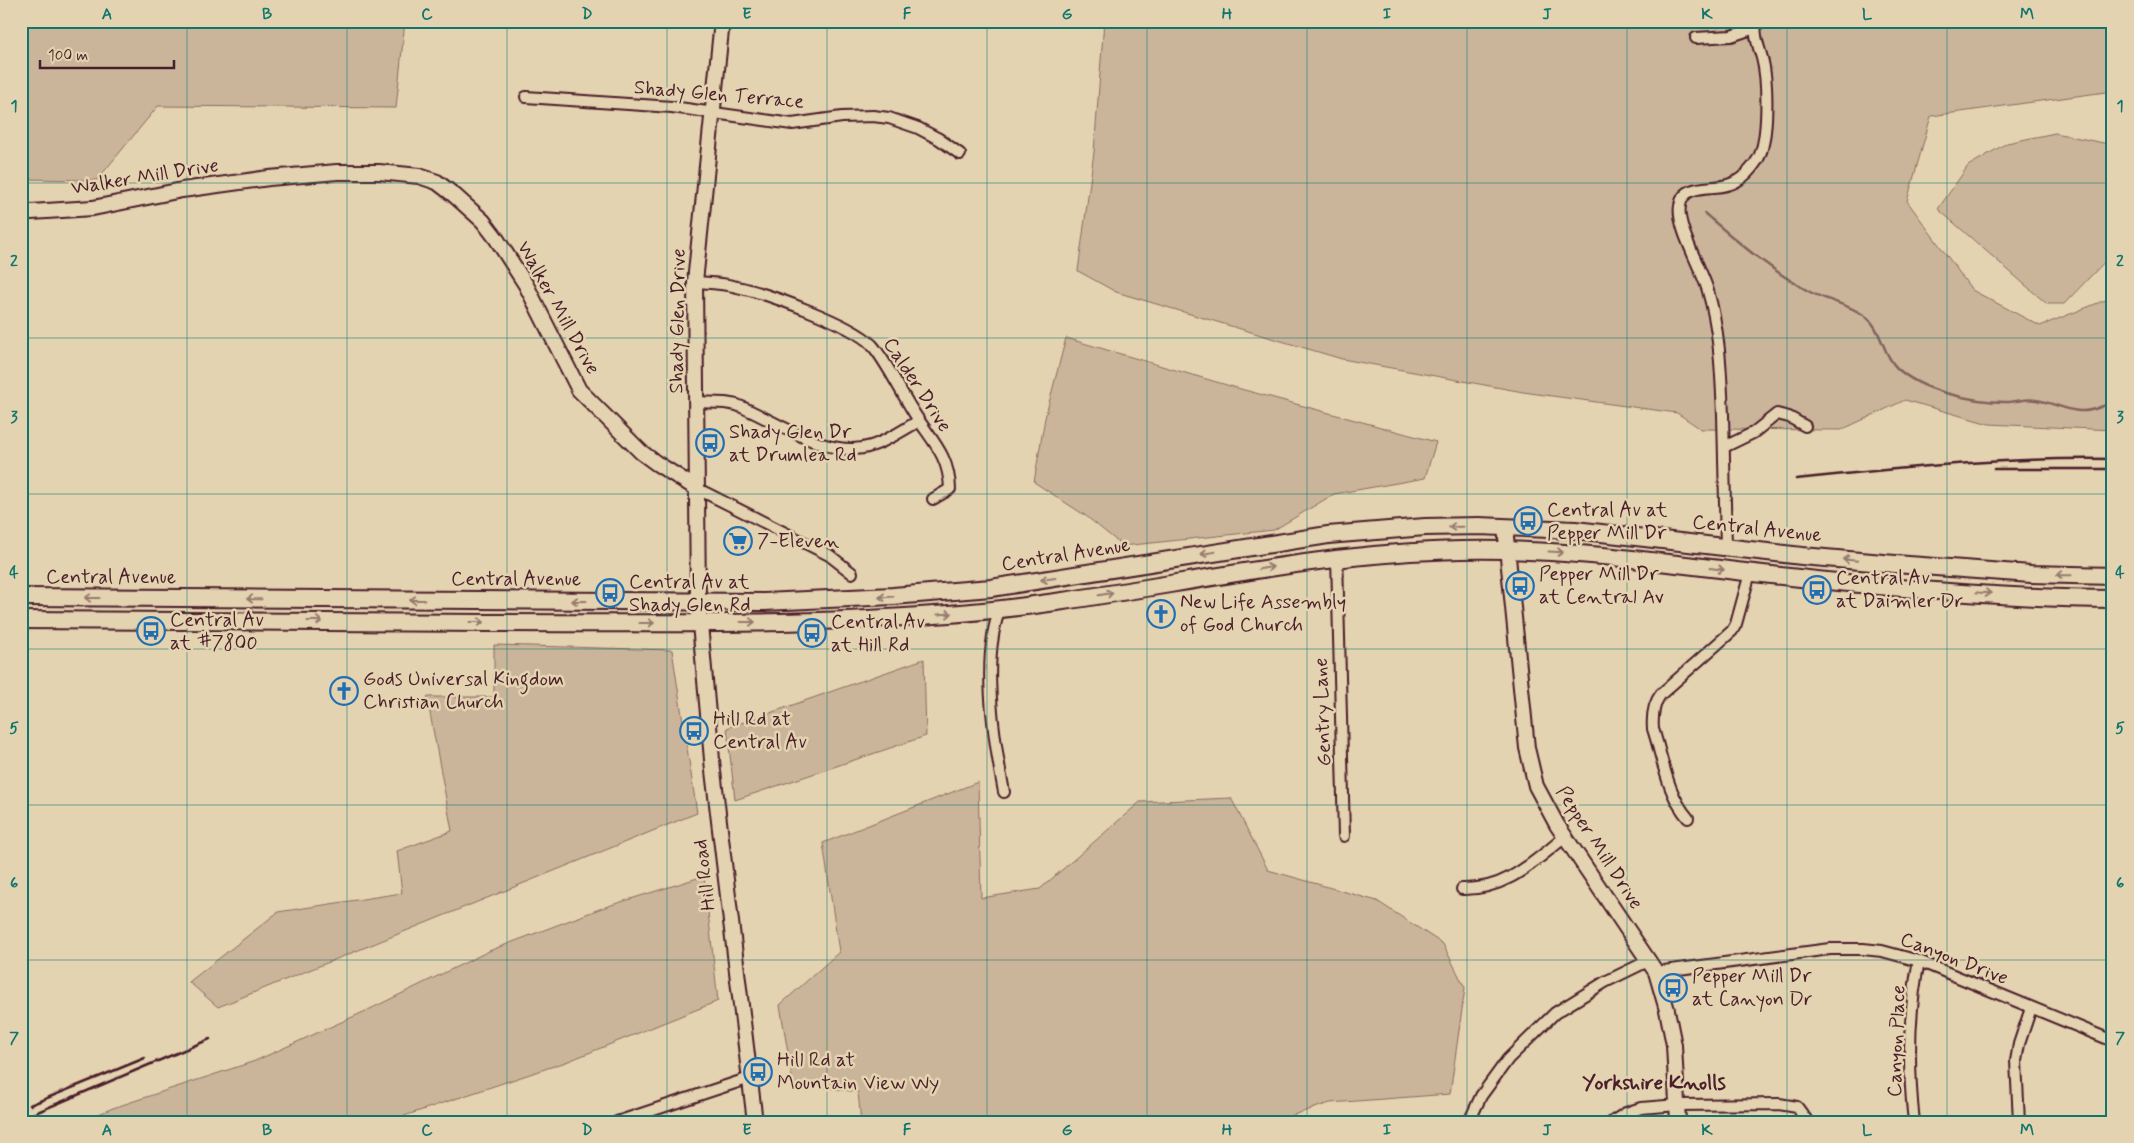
<svg xmlns="http://www.w3.org/2000/svg" width="2134" height="1143" viewBox="0 0 2134 1143" font-family="Mynerve,sans-serif">
  <rect width="100%" height="100%" fill="#e4d3b0"/>
  <filter id="ink" filterUnits="userSpaceOnUse"><feTurbulence type="fractalNoise" baseFrequency=".02" numOctaves="2"/><feDisplacementMap in="SourceGraphic" scale="10" xChannelSelector="R" yChannelSelector="G"/><feConvolveMatrix kernelMatrix="1 2 1 2 8 2 1 2 1" color-interpolation-filters="sRGB"/></filter>
  <g filter="url(#ink)">
    <g fill="#cbb59a" stroke="#8a6a62">
      <polygon points="21,21 405,21 396,108 158,106 97,180 21,179"/>
      <polygon points="1104,21 2113,21 2113,91 1931,116 1907,201 1972,290 2040,326 2113,297 2113,430 1989,424 1905,400 1841,430 1701,429 1677,413 1523,392 1342,359 1116,292 1078,271 1094,152"/>
      <polygon points="2055,133 2113,145 2113,253 2064,304 2047,304 1938,209 1968,166 2007,143"/>
      <polygon points="1066,338 1237,388 1436,442 1425,478 1334,494 1274,530 1123,546 1086,516 1034,482 1045,418"/>
      <polygon points="494,645 672,650 697,813 218,1007 189,982 278,912 402,893 397,851 452,831 427,697 494,697"/>
      <polygon points="924,659 926,736 735,800 727,728"/>
      <polygon points="978,782 981,898 1040,889 1140,802 1231,798 1268,870 1377,901 1443,944 1465,988 1450,1094 1330,1103 1272,1122 861,1122 858,1092 793,1083 780,1005 839,952 823,843"/>
      <polygon points="704,876 718,1001 566,1062 386,1122 80,1122 113,1108 255,1061 368,1010 489,951 602,908"/>
    </g>
    <g fill="none" stroke-linecap="round" stroke-linejoin="round">
      <path stroke="#84625c" stroke-width="2.5" d="M1704,213C1737,241 1771,271 1810,292C1828,301 1848,304 1865,316C1882,329 1882,353 1896,367C1920,391 1973,402 2006,402C2016,402 2026,398 2036,400C2051,402 2065,410 2080,411C2095,412 2102,404 2113,404"/>
      <defs>
        <g id="street">
          <polyline points="1696,38 1731,36 1755,28"/>
          <polyline points="526,97 672,107 792,124 842,117 873,116 889,118 918,128 939,139 960,154"/>
          <path d="M695,282C709,283 723,283 737,287C766,293 852,324 872,345C887,362 902,395 916,416C933,442 949,456 950,489L933,499"/>
          <path d="M696,402L725,403L737,405C777,421 828,460 871,446C888,441 904,429 919,421"/>
          <polyline points="1724,447 1753,433 1777,414 1789,417 1805,426"/>
          <polyline points="696,488 829,555 852,573"/>
          <path d="M1726,547C1725,503 1724,459 1723,415C1721,373 1720,332 1708,291C1702,269 1676,227 1680,206C1683,183 1711,190 1727,185C1740,182 1751,170 1758,159C1769,139 1768,80 1762,58C1758,44 1754,36 1756,21"/>
          <polyline points="1337,557 1344,836"/>
          <path d="M999,610C997,618 994,627 993,636C985,682 995,746 1004,792"/>
          <path d="M1688,818C1667,794 1663,759 1653,729C1652,716 1653,704 1661,694L1732,631L1736,624L1750,573"/>
          <path d="M1462,889C1506,890 1532,863 1565,837"/>
          <polyline points="1656,972 1830,949 1863,949 1882,951 1919,961 2113,1041"/>
          <polyline points="617,1122 750,1078"/>
          <polyline points="1469,1122 1481,1096 1508,1059 1555,1013 1605,982 1650,960"/>
          <polyline points="1612,1122 1626,1113 1641,1108 1678,1105 1779,1104 1797,1107 1808,1122"/>
          <path d="M1914,1122C1908,1069 1908,1014 1919,961"/>
          <polyline points="2019,1122 2016,1061 2019,1044 2031,1008"/>
        </g>
        <g id="secondary">
          <polyline points="722,21 695,282 698,601 713,771 755,1122"/>
          <polyline points="21,210 31,212 93,208 182,190 269,178 337,172 379,172 419,176 437,182 454,195 483,221 496,238 526,285 579,390 641,452 656,463 696,488"/>
          <polyline points="1505,527 1527,748 1536,786 1557,825 1656,972 1667,1010 1674,1045 1678,1122"/>
        </g>
        <g id="primary">
          <polyline points="21,597 764,602 893,596 991,588 1328,535 1425,527 1479,526 1575,530 1802,556 1895,564 2031,574 2113,576"/>
          <path d="M21,620C176,622 331,622 485,623C640,623 795,626 949,614C1121,601 1288,553 1461,550C1557,548 1650,561 1745,572C1867,586 1990,598 2113,599"/>
        </g>
      </defs>
      <use href="#street" stroke="#4a1f2b" stroke-width="14"/>
      <use href="#secondary" stroke="#4a1f2b" stroke-width="18"/>
      <use href="#primary" stroke="#4a1f2b" stroke-width="20"/>
      <use href="#street" stroke="#e4d3b0" stroke-width="10"/>
      <use href="#secondary" stroke="#e4d3b0" stroke-width="14"/>
      <use href="#primary" stroke="#e4d3b0" stroke-width="16"/>
      <g stroke="#4a1f2b" stroke-width="2.5">
        <polyline points="1994,469 2113,469"/>
        <path d="M1796,479C1902,468 2007,457 2113,459"/>
        <polyline points="30,1105 145,1058"/>
        <polyline points="21,1119 210,1039"/>
      </g>
    </g>
    <defs><path id="oneway-shaft" d="M-6 0H5M1.5-3L5.5 0L1.5 3" fill="none" stroke-width="1.6" stroke-linecap="round" stroke-linejoin="round" transform="scale(1.25)"/></defs>
    <g stroke="#97796e">
      <use href="#oneway-shaft" transform="translate(1456 527) rotate(179)"/>
      <use href="#oneway-shaft" transform="translate(1556 552) rotate(3)"/>
      <use href="#oneway-shaft" transform="translate(1208 553) rotate(171)"/>
      <use href="#oneway-shaft" transform="translate(1850 560) rotate(-175)"/>
      <use href="#oneway-shaft" transform="translate(1266 568) rotate(-9)"/>
      <use href="#oneway-shaft" transform="translate(1717 569) rotate(7)"/>
      <use href="#oneway-shaft" transform="translate(2064 575) rotate(-179)"/>
      <use href="#oneway-shaft" transform="translate(1048 579) rotate(172)"/>
      <use href="#oneway-shaft" transform="translate(1984 593) rotate(3)"/>
      <use href="#oneway-shaft" transform="translate(1106 594) rotate(-10)"/>
      <use href="#oneway-shaft" transform="translate(886 597) rotate(176)"/>
      <use href="#oneway-shaft" transform="translate(92 598) rotate(-180)"/>
      <use href="#oneway-shaft" transform="translate(254 599) rotate(-179)"/>
      <use href="#oneway-shaft" transform="translate(417 600) rotate(-180)"/>
      <use href="#oneway-shaft" transform="translate(579 601) rotate(-180)"/>
      <use href="#oneway-shaft" transform="translate(945 614) rotate(-4)"/>
      <use href="#oneway-shaft" transform="translate(315 621)"/>
      <use href="#oneway-shaft" transform="translate(477 622)"/>
      <use href="#oneway-shaft" transform="translate(748 622)"/>
      <use href="#oneway-shaft" transform="translate(647 623)"/>
    </g>
  </g>
  <path fill="none" stroke="#0f766e" stroke-width="1" stroke-opacity="0.55" d="M187,21V1122M347,21V1122M507,21V1122M667,21V1122M827,21V1122M987,21V1122M1147,21V1122M1307,21V1122M1467,21V1122M1627,21V1122M1787,21V1122M1947,21V1122M21,183H2113M21,338H2113M21,494H2113M21,649H2113M21,805H2113M21,960H2113"/>
  <defs>
    <symbol id="bus-ring" viewBox="-11 -11 22 22"><circle r="9.5" fill="#e4d3b0" stroke="#1f6fb2" stroke-width="1.5"/><path d="M-5-6H5V4H4V6H2V4H-2V6H-4V4H-5ZM-3.5-4V0h7V-4ZM-3.5 1.2v1.5H-2V1.2ZM2 1.2v1.5H3.5V1.2Z" fill="#1f6fb2"/></symbol>
    <symbol id="supermarket-ring" viewBox="-11 -11 22 22"><circle r="9.5" fill="#e4d3b0" stroke="#1f6fb2" stroke-width="1.5"/><path d="M-6-5.5h2.5l.6 2H6L4.5 2H-2.5L-4.4-4H-6ZM-1.5 3.2a1.3 1.3 0 1 0 .1 0ZM3 3.2a1.3 1.3 0 1 0 .1 0Z" fill="#1f6fb2"/></symbol>
    <symbol id="church-ring" viewBox="-11 -11 22 22"><circle r="9.5" fill="#e4d3b0" stroke="#1f6fb2" stroke-width="1.5"/><path d="M-1.2-6h2.4v3.5h3.3v2.4h-3.3V6h-2.4V-.1h-3.3v-2.4h3.3Z" fill="#1f6fb2"/></symbol>
  </defs>
  <g fill-rule="evenodd">
    <use href="#bus-ring" x="694" y="427" width="32" height="32"/>
    <use href="#bus-ring" x="1512" y="505" width="32" height="32"/>
    <use href="#supermarket-ring" x="722" y="525" width="32" height="32"/>
    <use href="#bus-ring" x="1504" y="570" width="32" height="32"/>
    <use href="#bus-ring" x="1801" y="574" width="32" height="32"/>
    <use href="#bus-ring" x="594" y="577" width="32" height="32"/>
    <use href="#church-ring" x="1145" y="598" width="32" height="32"/>
    <use href="#bus-ring" x="135" y="615" width="32" height="32"/>
    <use href="#bus-ring" x="796" y="617" width="32" height="32"/>
    <use href="#church-ring" x="328" y="675" width="32" height="32"/>
    <use href="#bus-ring" x="678" y="715" width="32" height="32"/>
    <use href="#bus-ring" x="1657" y="972" width="32" height="32"/>
    <use href="#bus-ring" x="742" y="1056" width="32" height="32"/>
  </g>
  <g text-anchor="middle" dominant-baseline="central" stroke-width="5" stroke-linejoin="round" paint-order="stroke">
    <g font-size="20" fill="#4a1f2b" stroke="#e4d3b0">
      <text transform="translate(719 95) rotate(5)">Shady Glen Terrace</text>
      <text transform="translate(145 177) rotate(-9)">Walker Mill Drive</text>
      <text transform="translate(558 308) rotate(61)">Walker Mill Drive</text>
      <text transform="translate(678 321) rotate(-89)">Shady Glen Drive</text>
      <text transform="translate(917 385) rotate(57)">Calder Drive</text>
      <text transform="translate(1757 529) rotate(6)">Central Avenue</text>
      <text transform="translate(1066 555) rotate(-9)">Central Avenue</text>
      <text x="111" y="577">Central Avenue</text>
      <text x="516" y="579">Central Avenue</text>
      <text transform="translate(1323 712) rotate(-92)">Gentry Lane</text>
      <text transform="translate(1599 848) rotate(57)">Pepper Mill Drive</text>
      <text transform="translate(705 875) rotate(-97)">Hill Road</text>
      <text transform="translate(1954 959) rotate(21)">Canyon Drive</text>
      <text transform="translate(1897 1041) rotate(-88)">Canyon Place</text>
    </g>
    <g font-size="20" fill="#4a1f2b" stroke="#e4d3b0" text-anchor="start">
      <text x="729" y="432">Shady Glen Dr<tspan x="729" dy="23">at Drumlea Rd</tspan></text>
      <text x="1547" y="510">Central Av at<tspan x="1547" dy="23">Pepper Mill Dr</tspan></text>
      <text x="757" y="541">7-Eleven</text>
      <text x="1539" y="574">Pepper Mill Dr<tspan x="1539" dy="23">at Central Av</tspan></text>
      <text x="1836" y="578">Central Av<tspan x="1836" dy="23">at Daimler Dr</tspan></text>
      <text x="629" y="582">Central Av at<tspan x="629" dy="23">Shady Glen Rd</tspan></text>
      <text x="1180" y="602">New Life Assembly<tspan x="1180" dy="23">of God Church</tspan></text>
      <text x="170" y="620">Central Av<tspan x="170" dy="23">at #7800</tspan></text>
      <text x="831" y="622">Central Av<tspan x="831" dy="23">at Hill Rd</tspan></text>
      <text x="363" y="679">Gods Universal Kingdom<tspan x="363" dy="23">Christian Church</tspan></text>
      <text x="713" y="719">Hill Rd at<tspan x="713" dy="23">Central Av</tspan></text>
      <text x="1692" y="976">Pepper Mill Dr<tspan x="1692" dy="23">at Canyon Dr</tspan></text>
      <text x="777" y="1060">Hill Rd at<tspan x="777" dy="23">Mountain View Wy</tspan></text>
    </g>
    <g font-size="21" font-weight="bold" fill="#4a1f2b" stroke="#e4d3b0">
      <text x="1654" y="1083">Yorkshire Knolls</text>
    </g>
  </g>
  <rect width="2134" height="1143" fill="none" stroke="#e4d3b0" stroke-width="55"/>
  <path d="M40 60v8h134v-8" fill="none" stroke="#4a1f2b" stroke-width="2.5"/>
  <text x="48" y="60" font-size="15" fill="#4a1f2b" stroke="#e4d3b0" stroke-width="4" paint-order="stroke">100 m</text>
  <rect x="28" y="28" width="2078" height="1088" fill="none" stroke="#0f766e" stroke-width="2"/>
  <g font-size="16" text-anchor="middle" font-weight="bold" fill="#0f766e">
    <text x="107" y="19">A</text>
    <text x="267" y="19">B</text>
    <text x="427" y="19">C</text>
    <text x="587" y="19">D</text>
    <text x="747" y="19">E</text>
    <text x="907" y="19">F</text>
    <text x="1067" y="19">G</text>
    <text x="1227" y="19">H</text>
    <text x="1387" y="19">I</text>
    <text x="1547" y="19">J</text>
    <text x="1707" y="19">K</text>
    <text x="1867" y="19">L</text>
    <text x="2027" y="19">M</text>
    <text x="14" y="111">1</text>
    <text x="2120" y="111">1</text>
    <text x="14" y="266">2</text>
    <text x="2120" y="266">2</text>
    <text x="14" y="422">3</text>
    <text x="2120" y="422">3</text>
    <text x="14" y="577">4</text>
    <text x="2120" y="577">4</text>
    <text x="14" y="733">5</text>
    <text x="2120" y="733">5</text>
    <text x="14" y="888">6</text>
    <text x="2120" y="888">6</text>
    <text x="14" y="1043">7</text>
    <text x="2120" y="1043">7</text>
    <text x="107" y="1135">A</text>
    <text x="267" y="1135">B</text>
    <text x="427" y="1135">C</text>
    <text x="587" y="1135">D</text>
    <text x="747" y="1135">E</text>
    <text x="907" y="1135">F</text>
    <text x="1067" y="1135">G</text>
    <text x="1227" y="1135">H</text>
    <text x="1387" y="1135">I</text>
    <text x="1547" y="1135">J</text>
    <text x="1707" y="1135">K</text>
    <text x="1867" y="1135">L</text>
    <text x="2027" y="1135">M</text>
  </g>
</svg>
